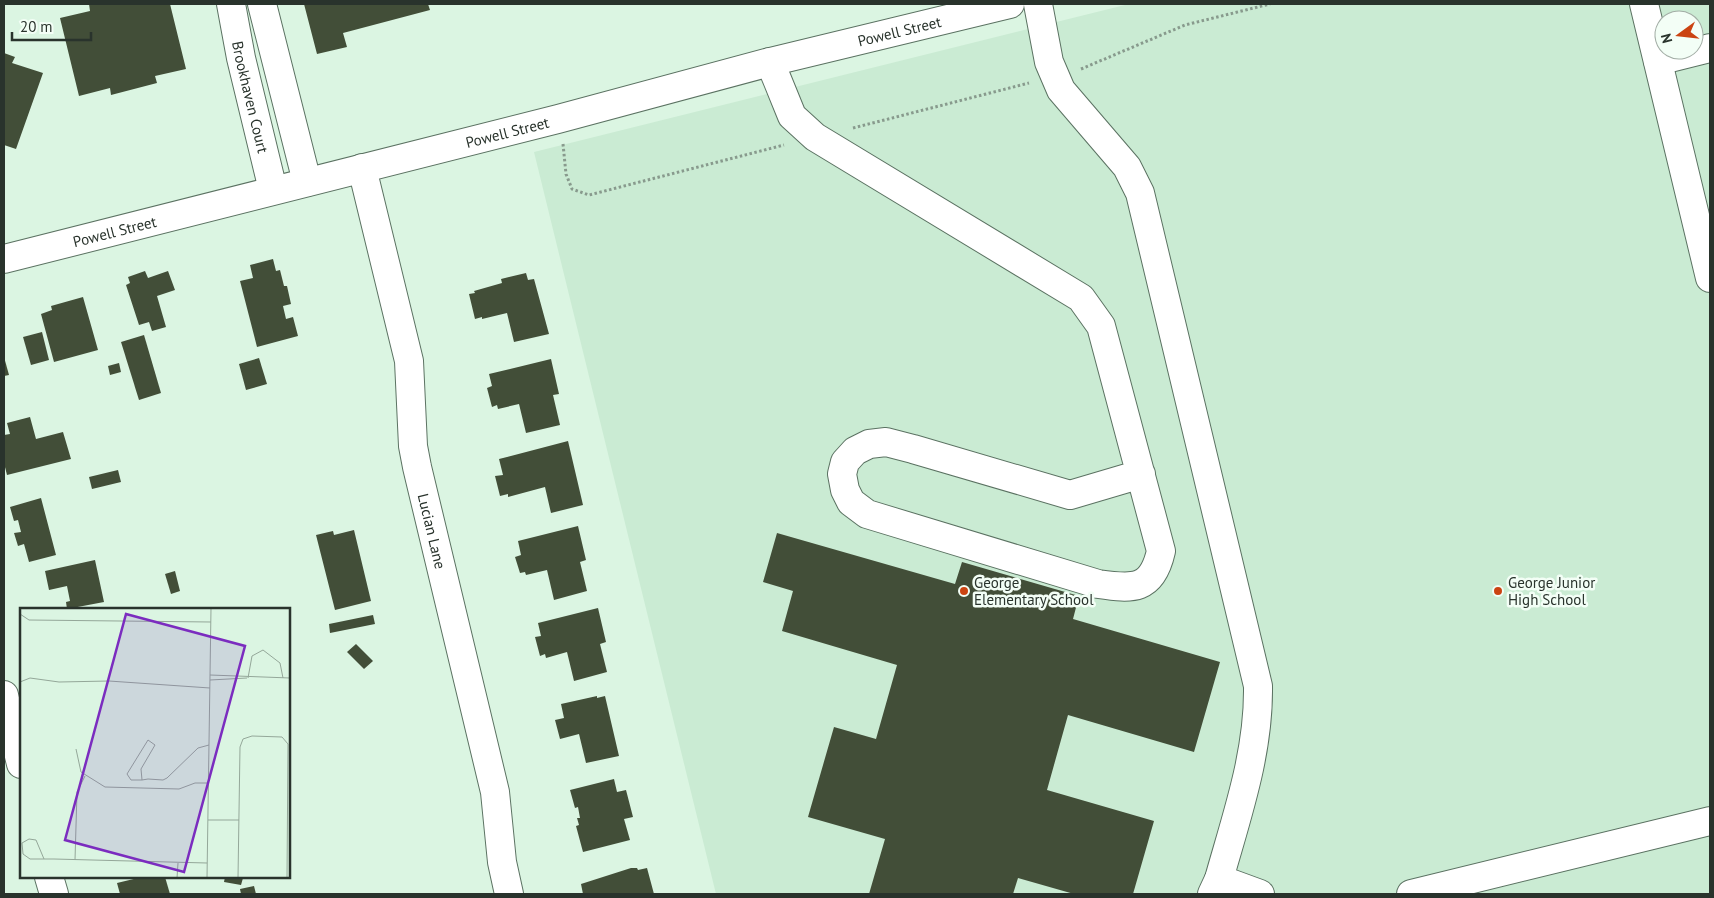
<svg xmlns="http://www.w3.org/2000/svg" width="1714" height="898" viewBox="0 0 1714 898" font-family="'PT Sans',sans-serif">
  <rect width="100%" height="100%" fill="#dbf5e2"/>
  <path fill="#caebd3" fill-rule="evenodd" d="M1129,4H1710V894H716L534,152ZM1664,20H1694V50H1664Z"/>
  <g fill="#424e38">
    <polygon points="89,4 170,4 186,69 155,76 157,83 111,95 110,88 79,96 60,18 90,11"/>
    <polygon points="304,4 428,4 430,10 343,33 347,47 317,54"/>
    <polygon points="4,53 15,57 12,63 43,73 16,149 4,145"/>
    <polygon points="273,259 276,271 280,270 284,286 287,286 291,304 283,306 286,319 293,317 298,336 257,347 240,281 253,278 250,265"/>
    <polygon points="145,271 148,278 168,271 175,290 157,296 166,327 152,331 149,322 139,325 126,285 130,283 128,277"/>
    <polygon points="526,273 528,280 534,279 549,334 514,342 507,313 482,319 482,317 475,319 469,294 475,293 474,291 502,283 501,279"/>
    <polygon points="83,297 98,350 54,362 41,314 52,310 51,306"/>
    <polygon points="42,332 49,360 31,365 23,337"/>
    <polygon points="144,335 161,393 139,400 121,342"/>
    <polygon points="4,357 9,375 4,376"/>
    <polygon points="259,358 267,384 246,390 239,364"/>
    <polygon points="551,359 559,394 553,395 560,425 526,433 519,404 498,409 497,405 492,407 487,388 492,386 489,374"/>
    <polygon points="119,363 121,372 110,375 108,366"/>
    <polygon points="30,417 36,439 63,432 71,459 7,475 4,463 4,435 10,434 7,423"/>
    <polygon points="568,441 583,505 551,513 545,487 508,497 508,494 500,496 495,476 503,475 499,459"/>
    <polygon points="118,470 121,482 92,489 89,477"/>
    <polygon points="41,498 56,555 29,562 24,544 18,546 14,533 21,532 18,520 14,521 10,507"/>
    <polygon points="578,526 586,560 580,562 587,591 554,600 547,570 526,575 525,572 520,573 515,557 521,555 518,541"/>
    <polygon points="354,530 371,601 335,610 316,535 333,531 334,535"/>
    <polygon points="777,533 955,584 962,562 1079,596 1073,619 1220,662 1194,752 1068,715 1047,790 1154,821 1133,894 1074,894 1018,878 1013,894 869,894 885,839 808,817 834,727 876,739 897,665 782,631 793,591 763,582"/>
    <polygon points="95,560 104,602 67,609 66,602 70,601 67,586 49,590 45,571"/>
    <polygon points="175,571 180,591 171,594 165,574"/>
    <polygon points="598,608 606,642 600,644 607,672 574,681 567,652 546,658 545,654 540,656 535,637 541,636 538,623"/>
    <polygon points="373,615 375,624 330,633 329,624"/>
    <polygon points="356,644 373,661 364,669 347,652"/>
    <polygon points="597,696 597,698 605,696 619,756 586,763 579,734 560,739 555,720 564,718 561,704"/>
    <polygon points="614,779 617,792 626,790 633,817 624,819 630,840 583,852 576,826 579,825 577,818 580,818 578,807 575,808 570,790"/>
    <polygon points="631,868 637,868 638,870 647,868 654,894 583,894 581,884"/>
    <polygon points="142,877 165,877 170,894 120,894 117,883"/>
    <polygon points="225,877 243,878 241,885 224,882"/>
    <polygon points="254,886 256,894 241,894 240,889"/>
  </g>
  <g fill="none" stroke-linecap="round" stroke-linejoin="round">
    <defs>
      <g id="minor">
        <path id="s1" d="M231,4L241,58L273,190"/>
        <polyline points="262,4 307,182"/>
        <path d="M1038,4L1049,62L1061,90L1127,167L1140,193L1258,686C1259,753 1237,815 1219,879L1212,894"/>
        <polyline points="1644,4 1710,278"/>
        <polyline points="1658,61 1710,48"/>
        <path d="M770,62L792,116L815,137L1081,298L1101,326L1161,551C1152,591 1133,589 1098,584L867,514L851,502L845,490L842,474L845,462L855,451L869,444L886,442L913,449L1070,495L1141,474"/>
        <path id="s2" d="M362,168L409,361L413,446L417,467L495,792L502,862L509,894"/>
        <path id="s3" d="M4,259L558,119L770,62L1010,4"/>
        <polyline points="4,695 21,764"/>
        <polyline points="49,877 54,894"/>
        <polyline points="1219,879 1260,894"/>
        <polyline points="1411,894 1710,821"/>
      </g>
    </defs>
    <use href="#minor" stroke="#5b7262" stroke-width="30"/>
    <g stroke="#889a8d" stroke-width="3" stroke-dasharray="2.5 2.5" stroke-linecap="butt">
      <polyline points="1081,69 1185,25 1270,4"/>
      <polyline points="853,128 1029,83"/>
      <polyline points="563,144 566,174 572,189 589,195 784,145"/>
    </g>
    <use href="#minor" stroke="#fff" stroke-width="28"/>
  </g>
  <g fill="#cb4311" stroke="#f3fef6" stroke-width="2">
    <circle cx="964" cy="591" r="5"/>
    <circle cx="1498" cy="591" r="5"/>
  </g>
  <g text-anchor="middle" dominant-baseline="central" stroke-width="5" stroke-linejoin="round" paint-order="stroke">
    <g font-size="15" fill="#29332c" stroke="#f3fef6">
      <text stroke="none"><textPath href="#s3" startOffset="924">Powell Street</textPath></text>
      <text stroke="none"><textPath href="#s1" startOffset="95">Brookhaven Court</textPath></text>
      <text stroke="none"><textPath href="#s3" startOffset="519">Powell Street</textPath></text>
      <text stroke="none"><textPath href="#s3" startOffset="114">Powell Street</textPath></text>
      <text stroke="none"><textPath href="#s2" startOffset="371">Lucian Lane</textPath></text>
    </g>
    <g font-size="15" fill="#29332c" stroke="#f3fef6" text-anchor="start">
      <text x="974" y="582">George<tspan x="974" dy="17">Elementary School</tspan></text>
      <text x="1508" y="582">George Junior<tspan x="1508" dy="17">High School</tspan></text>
    </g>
  </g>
  <g transform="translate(20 608)">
    <rect width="270" height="270" fill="#dbf5e2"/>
    <path fill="none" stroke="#94a799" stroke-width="1" d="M0,6L9,12L191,14M190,67L270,70M228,70L232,48L243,42L260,55L263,70M190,72L227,70M0,74L10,70L39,74L89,73L190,80M56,141L61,164L85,179L159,181L175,175H188M122,172L121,161L135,137L128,132L107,166L111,172H122L128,171L143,172L147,170L178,140L189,137M188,212H219M24,251L16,232L9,231L2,235L3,246L10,251H34L187,255M55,252L57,184L65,168M157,270L158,255M187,270L191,0M218,270L220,139L223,131L232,128L262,129L268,136L267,270"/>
    <path fill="#7b2cbf" fill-opacity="0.15" stroke="#7b2cbf" stroke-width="2.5" d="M106,6L225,38L164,264L45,232Z"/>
    <rect width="270" height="270" fill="none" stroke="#29332c" stroke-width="2.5"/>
  </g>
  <rect width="1714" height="898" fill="none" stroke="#29332c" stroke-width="10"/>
  <g transform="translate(1679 35) rotate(255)"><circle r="24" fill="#f3fef6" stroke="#a2ada5"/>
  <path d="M0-4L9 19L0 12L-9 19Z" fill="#cb4311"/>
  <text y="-8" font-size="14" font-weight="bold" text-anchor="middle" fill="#29332c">N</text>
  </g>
  <path d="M12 32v8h79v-8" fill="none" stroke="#29332c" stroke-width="2.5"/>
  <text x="20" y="32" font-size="15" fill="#29332c" stroke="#f3fef6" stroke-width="4" paint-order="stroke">20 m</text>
</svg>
